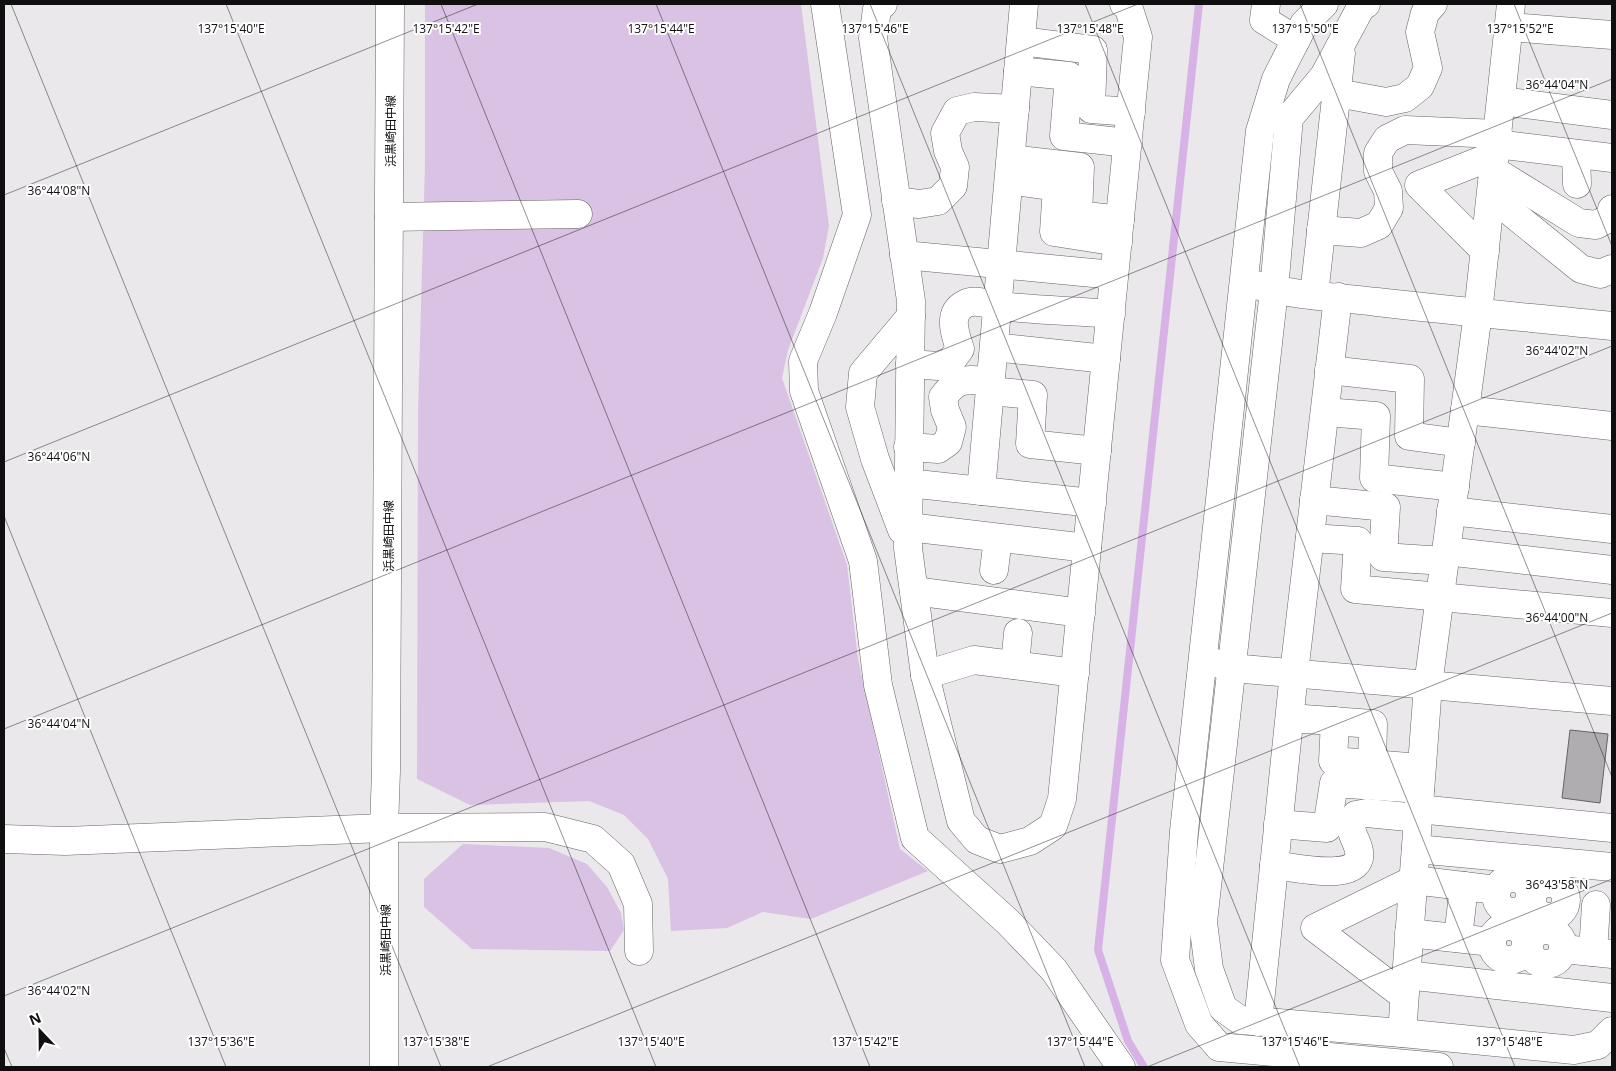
<svg xmlns="http://www.w3.org/2000/svg" width="1616" height="1071" viewBox="0 0 1616 1071" font-family="'Open Sans','Noto Sans JP',sans-serif">
  <rect width="100%" height="100%" fill="#ebe8ec"/>
  <g fill="#d9c2e3">
    <polygon points="425,4 801,4 829,226 823,258 788,350 782,378 847,565 858,659 900,849 928,871 811,919 763,912 727,928 671,931 668,879 648,839 624,815 589,801 470,805 417,779 418,412 425,164"/>
    <polygon points="463,844 549,848 587,864 607,887 621,913 624,930 610,951 472,949 424,907 424,879"/>
  </g>
  <g fill="none" stroke-linecap="round" stroke-linejoin="round">
    <polyline stroke="#d8b2e7" stroke-width="8" points="1144,1067 1128,1041 1098,950 1199,4"/>
  </g>
  <polygon fill="#b0adb1" stroke="#656366" points="1570,730 1608,734 1600,803 1562,798"/>
  <g fill="none" stroke-linecap="round" stroke-linejoin="round">
    <defs>
      <g id="minor">
        <polyline points="825,4 857,215 823,313 803,361 804,391 863,561 878,685 915,838 1008,922 1054,970 1121,1067"/>
        <polyline points="883,4 877,9 873,38 911,301 908,548 925,675 961,821 977,840 1000,849 1030,841 1053,826 1062,799 1138,37 1128,6 1124,4"/>
        <polyline points="1266,4 1264,20 1296,40"/>
        <polyline points="1324,4 1304,24 1276,79 1260,131 1184,831 1175,960 1199,1024 1219,1047 1439,1067"/>
        <polyline points="1366,4 1361,7 1324,76 1289,118 1274,290 1203,922 1209,969 1223,1008 1240,1020 1402,1033 1574,1050 1598,1045 1612,1031"/>
        <polyline points="1509,27 1612,35"/>
        <polyline points="1021,41 1093,50 1091,109 1131,112"/>
        <polyline points="1018,71 1069,76 1064,136 1128,143"/>
        <polyline points="1337,93 1386,102 1405,98 1420,86 1428,68 1420,32 1425,13 1433,4"/>
        <polyline points="1501,101 1612,115"/>
        <polyline points="1496,144 1612,158"/>
        <polyline points="1576,154 1577,184"/>
        <polyline points="1011,159 1080,167 1078,215 1120,220"/>
        <polyline points="1493,170 1579,223 1596,225 1611,217 1612,209"/>
        <polyline points="1009,180 1057,187 1054,232 1118,242"/>
        <polyline points="1491,196 1581,269 1600,274 1612,269"/>
        <polyline points="896,201 919,204 938,201 953,186 955,167 948,151 945,133 957,111 974,107 1015,109"/>
        <polyline points="389,217 578,214"/>
        <polyline points="1321,230 1361,233 1379,225 1389,208 1388,191 1378,171 1378,153 1387,139 1405,130 1498,134"/>
        <polyline points="1485,251 1419,185 1495,155"/>
        <polyline points="904,255 1114,275"/>
        <path d="M1256,285C1295,296 1337,297 1377,302C1455,311 1534,318 1612,326"/>
        <polyline points="1314,295 1341,53"/>
        <polyline points="994,347 1106,359"/>
        <path d="M910,364L938,366L951,361L960,349C955,334 947,313 965,304C976,298 988,305 999,306C1036,310 1074,311 1111,314"/>
        <polyline points="1329,370 1410,379 1409,436 1461,443"/>
        <polyline points="990,391 1033,395 1030,444 1097,451"/>
        <polyline points="1465,410 1612,426"/>
        <polyline points="1325,412 1376,416 1374,478 1455,487"/>
        <path d="M908,447L938,449L948,442L952,427L945,410L943,397C959,376 966,380 991,381"/>
        <polyline points="908,483 1092,503"/>
        <polyline points="981,491 1024,4"/>
        <polyline points="1314,500 1386,507 1383,557 1445,561"/>
        <polyline points="1451,511 1612,529"/>
        <polyline points="908,527 1087,548"/>
        <polyline points="902,530 875,459 860,407 863,373 911,316"/>
        <polyline points="1310,538 1358,541 1355,589 1612,613"/>
        <polyline points="1446,551 1612,570"/>
        <polyline points="994,570 998,538"/>
        <polyline points="914,591 1081,613"/>
        <polyline points="1216,663 1232,668 1612,701"/>
        <polyline points="1015,665 1018,633"/>
        <polyline points="925,675 974,660 1075,673"/>
        <polyline points="1290,718 1373,724 1372,765"/>
        <polyline points="1335,721 1333,761 1421,768"/>
        <polyline points="1418,809 1612,828"/>
        <polyline points="1278,824 1327,828 1334,783 1420,789"/>
        <polyline points="4,839 65,841 384,828 545,827 593,839 621,864 638,904 639,951"/>
        <polyline points="1416,849 1612,867"/>
        <path d="M1274,865C1293,867 1370,886 1358,847C1353,832 1347,830 1356,815L1367,813L1418,818"/>
        <circle cx="1513" cy="895" r="17"/>
        <circle cx="1549" cy="900" r="17"/>
        <circle cx="1509" cy="943" r="17"/>
        <circle cx="1546" cy="947" r="17"/>
        <polyline points="1409,933 1492,942"/>
        <polyline points="1458,938 1464,886"/>
        <polyline points="1563,949 1612,954"/>
        <polyline points="1593,952 1596,905"/>
        <polyline points="1406,975 1612,998"/>
        <polyline points="1404,996 1315,928 1413,880 1497,890"/>
        <polyline points="1258,1022 1294,673 1338,297"/>
        <polyline points="1402,1033 1428,685 1478,313 1511,4"/>
      </g>
      <polyline id="major" points="384,1067 384,828 386,771 390,4"/>
    </defs>
    <use href="#minor" stroke="#666467" stroke-width="29"/>
    <use href="#major" stroke="#666467" stroke-width="29"/>
    <use href="#minor" stroke="#fff" stroke-width="28"/>
    <use href="#major" stroke="#fff" stroke-width="28"/>
  </g>
  <path fill="none" stroke="#100f10" stroke-width="1" stroke-opacity="0.45" d="M11,4L441,1067M226,4L656,1067M441,4L870,1067M656,4L1085,1067M870,4L1300,1067M1085,4L1515,1067M1300,4L1612,777M1514,4L1612,246M4,195L478,4M4,462L1138,4M4,516L226,1067M4,729L1612,79M4,996L1612,346M4,1048L12,1067M487,1067L1612,613M1147,1067L1612,879"/>
  <g text-anchor="middle" dominant-baseline="central" stroke-width="4" stroke-linejoin="round" paint-order="stroke">
    <g font-size="12" fill="#100f10" stroke="#fff">
      <text transform="translate(390 131) rotate(-90)">浜黒崎田中線</text>
      <text transform="translate(388 536) rotate(-90)">浜黒崎田中線</text>
      <text transform="translate(385 940) rotate(-90)">浜黒崎田中線</text>
    </g>
  </g>
  <g font-size="12" text-anchor="middle" fill="#100f10" stroke="#fff" stroke-width="4" stroke-linejoin="round" paint-order="stroke">
    <text x="231" y="33">137°15'40"E</text>
    <text x="446" y="33">137°15'42"E</text>
    <text x="661" y="33">137°15'44"E</text>
    <text x="875" y="33">137°15'46"E</text>
    <text x="1090" y="33">137°15'48"E</text>
    <text x="1305" y="33">137°15'50"E</text>
    <text x="1520" y="33">137°15'52"E</text>
    <text x="1557" y="89">36°44'04"N</text>
    <text x="59" y="195">36°44'08"N</text>
    <text x="1557" y="355">36°44'02"N</text>
    <text x="59" y="461">36°44'06"N</text>
    <text x="1557" y="622">36°44'00"N</text>
    <text x="59" y="728">36°44'04"N</text>
    <text x="1557" y="889">36°43'58"N</text>
    <text x="59" y="995">36°44'02"N</text>
    <text x="221" y="1046">137°15'36"E</text>
    <text x="436" y="1046">137°15'38"E</text>
    <text x="651" y="1046">137°15'40"E</text>
    <text x="865" y="1046">137°15'42"E</text>
    <text x="1080" y="1046">137°15'44"E</text>
    <text x="1295" y="1046">137°15'46"E</text>
    <text x="1509" y="1046">137°15'48"E</text>
  </g>
  <rect width="1616" height="1071" fill="none" stroke="#100f10" stroke-width="10"/>
  <g transform="translate(40 1031) rotate(338)" stroke="#ffffff" stroke-width="4" paint-order="stroke">
  <path d="M0-4L9 19L0 12L-9 19Z" fill="#100f10"/>
  <text y="-8" font-size="14" font-weight="bold" text-anchor="middle" fill="#100f10">N</text>
  </g>
</svg>
